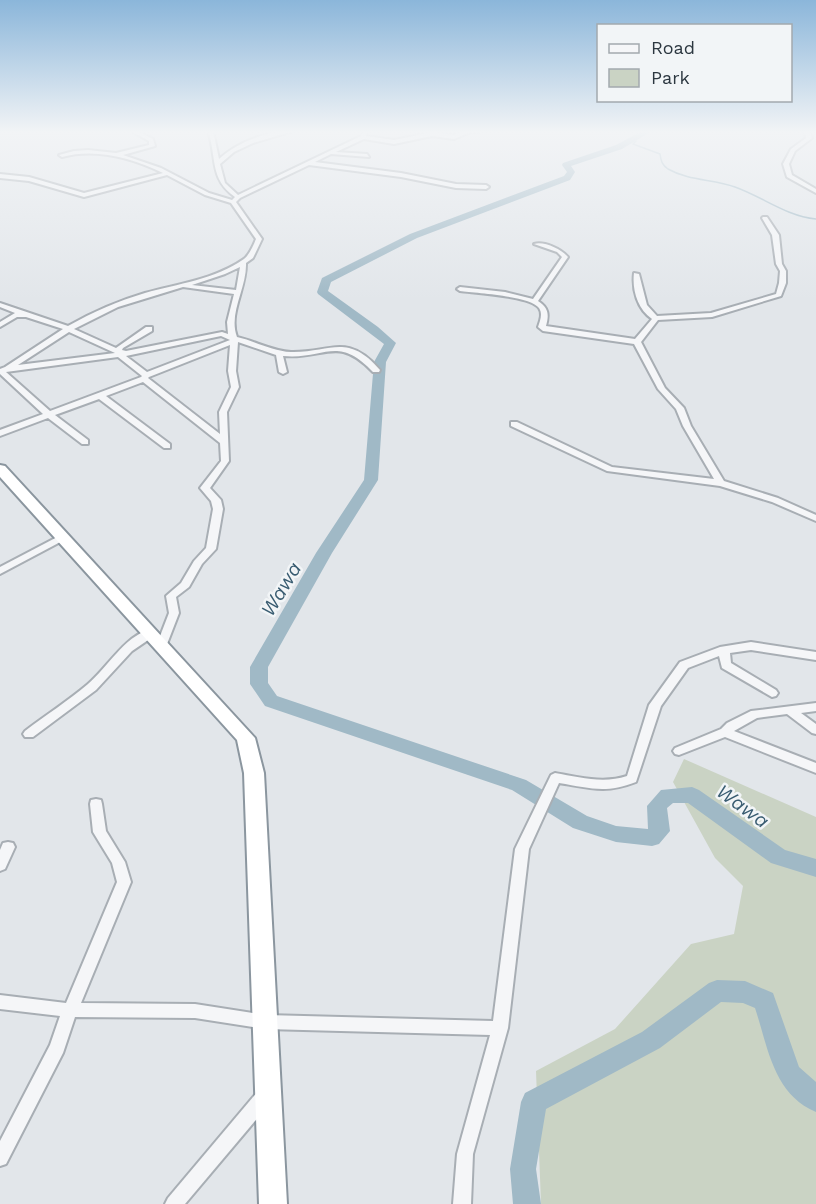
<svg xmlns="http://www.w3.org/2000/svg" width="816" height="1204" viewBox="0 0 816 1204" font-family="'Work Sans',sans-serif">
  <rect width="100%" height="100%" fill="#e2e6ea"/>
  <polygon fill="#cad3c4" points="684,759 816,817 816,1204 541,1204 536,1071 615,1029 691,944 734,934 743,886 715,858 673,782"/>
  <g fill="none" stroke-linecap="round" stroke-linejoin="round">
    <path stroke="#a0b9c6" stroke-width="1.5" d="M636,141L633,144L660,154C661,161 662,165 668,169C689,181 713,179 735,187C763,197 786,216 816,219"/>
    <g fill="#a0b9c6" fill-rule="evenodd">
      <polygon points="642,131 652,131 622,149 571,166 575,172 570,180 417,238 331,282 328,291 378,327 396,343 386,362 378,480 332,553 268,667 268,683 277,696 526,780 587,816 616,826 648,829 647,806 661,790 692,787 699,790 785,850 816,859 816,877 771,863 688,803 673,803 667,808 670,831 659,844 652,846 616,842 573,828 512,790 265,706 250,684 250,667 316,553 364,480 374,362 384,344 318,294 317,292 322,278 410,234 564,176 567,172 562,165 563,163 616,145"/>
      <path d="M717,980L745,981L773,993L799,1067L816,1082V1112C773,1094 768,1047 755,1008L743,1003L721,1002L660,1048L546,1109L536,1169L541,1204H513L510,1169L521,1102L525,1093L642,1032L709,983Z"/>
    </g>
    <defs>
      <g id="minor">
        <path d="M131,131H137L153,139L155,146L123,155L161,168L209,193L232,200L235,197C209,179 217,157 208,131H213L219,159C239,141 267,131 293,131L253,143L234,152L220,164L225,183L238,195L361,136L363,131H368L366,136L394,140L428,133L427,131L454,135L464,131H485L468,133L454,139L432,136L394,144L364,139L336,152L367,154L369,157L331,154L315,162L401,173L456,184L486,185L489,187L486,189L456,188L401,177L309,165L240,198L236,202L262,239L253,258L246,263C247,288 228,313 237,337C255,341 272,351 291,352C331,353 347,332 380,370L379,372H373C337,334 325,360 283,356L287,372L283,374L279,372L276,355L238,342L236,371L239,387L227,412L229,461L210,488L221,500L223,509L216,549L202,564L189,587L176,597L179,613L167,644L162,648L157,644L169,613L166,596L181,583L194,561L206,548L213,509L211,501L200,488L221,461L220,443L143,382L106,396L170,444V448H164L99,399L55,415L88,440V444H82L48,418L0,436V430L43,414L0,374V369L5,367L63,329L26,317H17L0,327V322L15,313L0,307V303L68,326C93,312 118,301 145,293C177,284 216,279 244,259C250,254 253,246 256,239L231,203L205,195L167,175L84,197L29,181L0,178V174L29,177L84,193L163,173C132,158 96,148 62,157L59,155L74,151L88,150L116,153L149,145V141ZM240,267L236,290L192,285L225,274ZM183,287L234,294L227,322L228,334L222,332L126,351L122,350L123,348L152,331V327H146L116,348L74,329L118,307ZM69,332L115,353L18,365ZM221,336L230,340L147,372L126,356ZM230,345L228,371L231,387L219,412L220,434L148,378L149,377ZM118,357L142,376L141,377L50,411L6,372Z"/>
        <polygon points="805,131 810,131 812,138 795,151 789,164 792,175 816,189 816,193 787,177 783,164 791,149 806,138"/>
        <path d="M763,217H767L779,235L782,264L786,271V283L781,296L712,317L658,320L641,342L665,388L684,408L691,426L724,481L778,498L816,515V521L772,502L720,486L607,471L511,426V422H517L612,467L714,479L683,426L676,409L658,389L634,344L543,331L538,327C540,321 543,314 539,308C531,296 475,293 460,291L457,289L460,287L505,292L533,299L562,257L557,252L534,244C544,241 561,249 568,257L538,301C549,308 549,315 546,326L635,339L652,319C637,309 632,289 634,273L639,274L647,305L657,316L711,313L776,294L779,283L780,271L776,264L772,235L762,218Z"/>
        <polygon points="63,534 68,537 66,539 0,574 0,567"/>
        <path d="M150,629L155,633L154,636L132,651L96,690L33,737H25L23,734L25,731C46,715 68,701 88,684C109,666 123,638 150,629Z"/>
        <path d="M751,642L816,652V660L751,650L730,653L731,663L776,690L778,693L776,696L772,697L722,668L719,656L688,668L661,706L636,782C605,794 590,788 559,783L529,849L508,1028L473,1154L471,1204H453L457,1154L490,1035L266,1029L195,1018L75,1017L63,1053L6,1164L0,1166V1141L50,1045L60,1016L0,1009V995L66,1003L117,882L112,863L93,832L90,804L91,800L96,799L101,800L102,804L106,831L125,862L131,882L81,1003L195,1004L266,1015L493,1021L515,849L551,775L555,773C579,777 603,784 627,776L649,705L680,662L720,647Z"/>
        <polygon points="816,703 816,711 801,713 816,724 816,734 812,733 787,714 757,718 734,731 816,763 816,773 725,737 679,755 675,754 673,751 675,748 721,729 727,723 751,711"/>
        <polygon points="8,842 13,843 15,847 5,869 0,871 0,850 3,843"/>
        <polygon points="265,1088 271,1090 273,1096 271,1102 185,1204 165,1204 168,1198 259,1090"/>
      </g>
      <polygon id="trunk" points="0,465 5,466 255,738 264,773 287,1204 259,1204 244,773 237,740 0,477"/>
    </defs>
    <use href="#minor" stroke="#a8aeb4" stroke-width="4"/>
    <use href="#trunk" stroke="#8b969f" stroke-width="4"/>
    <use href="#minor" fill="#f5f6f8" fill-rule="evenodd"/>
    <use href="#trunk" fill="#fff" fill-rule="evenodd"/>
  </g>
  <linearGradient id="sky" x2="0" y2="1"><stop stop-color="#8bb6da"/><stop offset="0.44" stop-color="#f2f4f6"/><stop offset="1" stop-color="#f2f4f6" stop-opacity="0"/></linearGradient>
  <rect width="816" height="300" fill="url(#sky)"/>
  <g text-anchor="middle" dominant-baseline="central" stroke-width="5" stroke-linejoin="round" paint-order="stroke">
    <g font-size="20" font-style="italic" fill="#395c71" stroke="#f2f5f7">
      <text transform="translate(281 589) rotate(-59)">Wawa</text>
      <text transform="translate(743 806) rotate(36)">Wawa</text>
    </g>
  </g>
  <rect x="597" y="24" width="195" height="78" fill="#f2f5f7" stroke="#a3a9ae" stroke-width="1.5"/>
  <rect x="609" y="44" width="30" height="9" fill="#f5f6f8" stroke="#a3a9ae" stroke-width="1.5"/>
  <text x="651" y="54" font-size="18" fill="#2c3740">Road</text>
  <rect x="609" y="69" width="30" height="18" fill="#cad3c4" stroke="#a3a9ae" stroke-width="1.5"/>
  <text x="651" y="84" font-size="18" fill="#2c3740">Park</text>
</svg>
